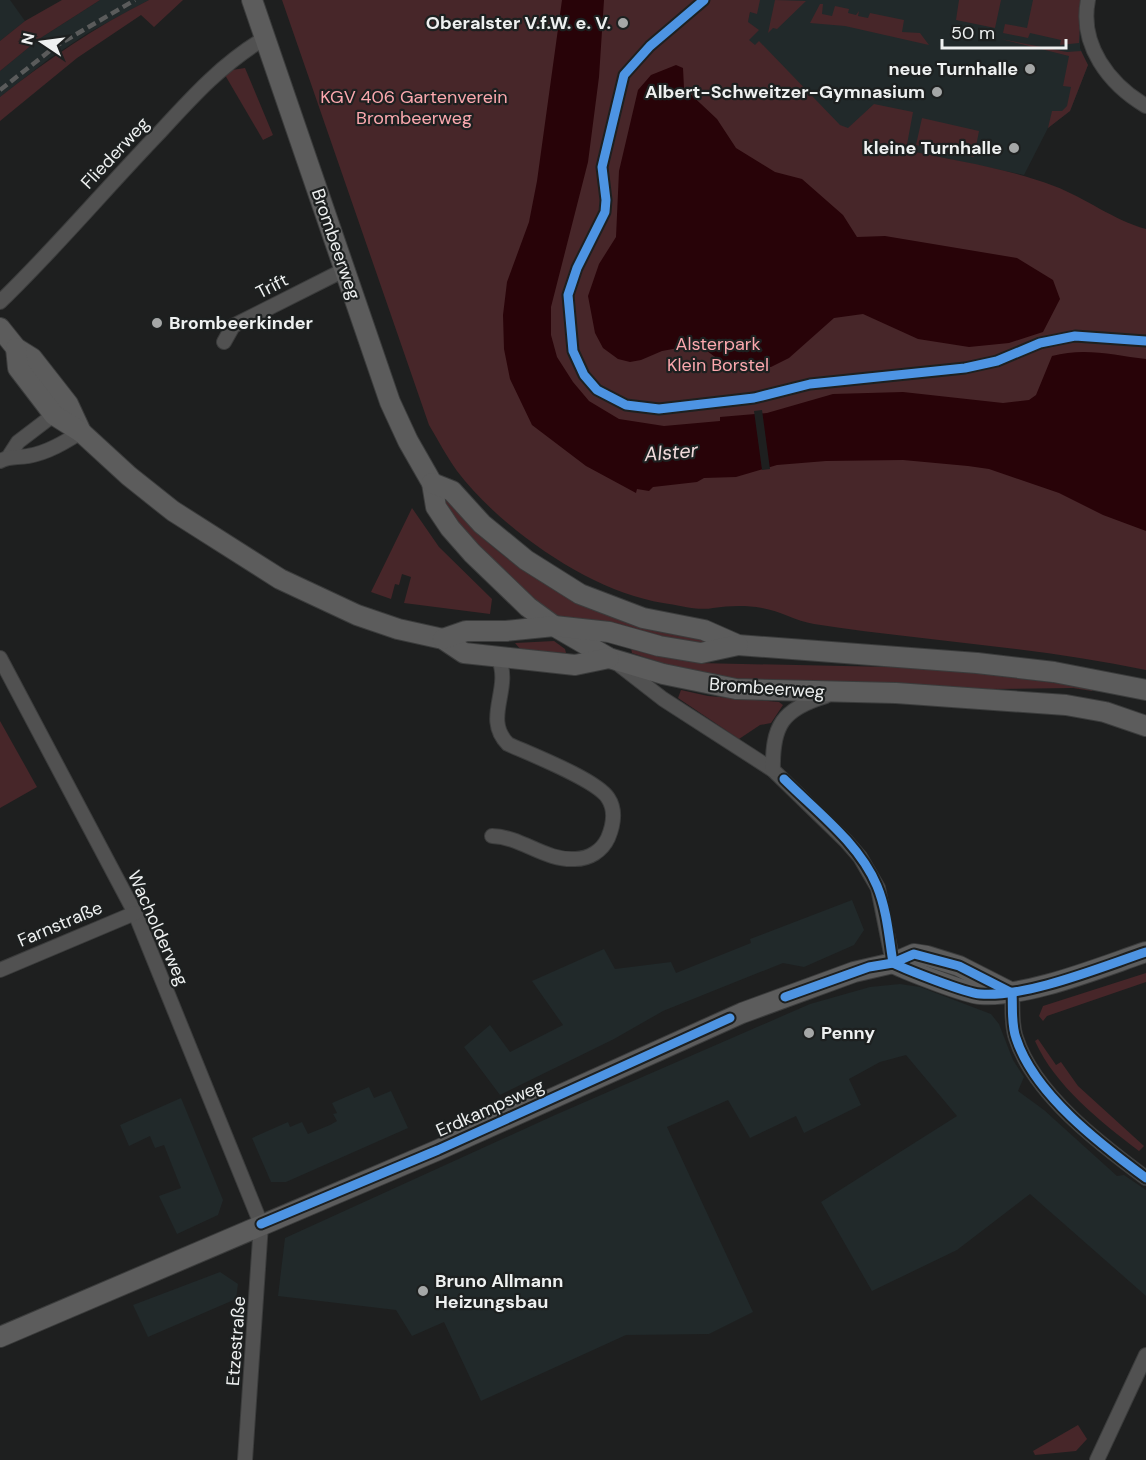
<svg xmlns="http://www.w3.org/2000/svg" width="1146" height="1460" viewBox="0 0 1146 1460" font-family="'DM Sans',sans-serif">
  <rect width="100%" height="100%" fill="#1e1f1f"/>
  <g fill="#21292a">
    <polygon points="0,0 10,0 25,21 0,41"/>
    <polygon points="100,0 149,0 88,33 50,58 0,97 0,71 39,39"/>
    <polygon points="753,0 1081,0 1080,48 1088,65 1070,111 1048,128 1024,175 840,136 744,38"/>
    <polygon points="852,900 864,930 854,945 804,967 783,963 663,1011 614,1039 500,1095 464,1047 490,1025 510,1052 563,1025 532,981 604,949 615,969 671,962 676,973 751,943 750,939"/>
    <polygon points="900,984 920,987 991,1014 999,1024 1013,1060 1024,1077 1018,1091 1044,1110 1117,1176 1124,1175 1146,1190 1146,1296 1030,1194 957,1250 872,1291 821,1202 957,1116 906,1055 880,1062 849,1079 861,1105 804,1133 796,1116 750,1138 728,1100 667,1127 753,1312 709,1334 626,1335 481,1401 444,1322 412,1336 396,1310 278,1296 285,1238 555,1115 810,1004 870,987"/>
    <polygon points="369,1087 374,1098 391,1091 408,1128 286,1182 271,1182 252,1138 288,1122 290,1127 302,1122 308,1134 330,1125 337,1121 333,1114 337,1113 332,1103"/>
    <polygon points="181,1098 223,1200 218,1215 177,1234 159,1196 181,1188 164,1145 155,1148 150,1136 129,1146 120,1125"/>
    <polygon points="220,1272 238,1284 236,1299 148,1337 133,1305"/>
  </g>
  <g fill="#472629">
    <polygon points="62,0 100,0 39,39 0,71 0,41 25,21"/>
    <path d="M149,0H183L154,27L141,15L77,58L0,121V97C47,60 95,27 149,0Z"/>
    <path d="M282,0H760L757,14L750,12L748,22L759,30L749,40L755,45L759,41L840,125L848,128L874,104L913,112L906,150C956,161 1007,168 1054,186C1086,198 1113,220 1146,229V670C1037,647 924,641 814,624C796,621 780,611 762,608C745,605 728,606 713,608C698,611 678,605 663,603C591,592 501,529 457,471C447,457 438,440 429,425Z"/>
    <polygon points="775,0 806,1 777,29 773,28 768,33"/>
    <polygon points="959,0 1001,0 995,28 956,20"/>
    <polygon points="1033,0 1081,0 1079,43 1060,45 1061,40 1030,33 1028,38 1003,33 1005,24 1027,28"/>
    <polygon points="820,4 823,4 822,14 832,16 835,6 849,9 848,13 856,15 859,11 858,16 868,18 870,13 904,20 902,32 920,33 929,45 845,26 810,23"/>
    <polygon points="1001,39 1067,52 1081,51 1088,65 1070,111 1048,128 1052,111 1062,111 1067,106 1071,87 1063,86 1069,56"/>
    <polygon points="245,68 273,135 263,140 225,75 232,70"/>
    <polygon points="922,118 979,131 974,157 916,145"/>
    <path d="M443,498C455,508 464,520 475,531C540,592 617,626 704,639L705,643C679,648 638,627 611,622C591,618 570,622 552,613C520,589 456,536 443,498Z"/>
    <polygon points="412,508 439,547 492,599 490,614 404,603 411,577 402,574 399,585 395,584 391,599 371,592"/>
    <polygon points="554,641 565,649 566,653 521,650 515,643"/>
    <polygon points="631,648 698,663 938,668 1093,688 1092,691 1073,688 989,689 739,679 680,669 632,653"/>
    <polygon points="681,690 708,696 779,702 783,705 771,723 760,725 739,739 678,698"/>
    <polygon points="0,721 37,787 0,808"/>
    <polygon points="1146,973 1146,982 1047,1016 1043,1021 1039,1016 1043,1006"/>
    <path d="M1038,1039L1056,1065L1061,1062L1078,1086L1144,1146L1139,1151C1101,1122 1055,1086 1035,1041Z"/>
    <polygon points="1078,1425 1087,1439 1076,1451 1035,1455 1033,1451"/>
  </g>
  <g fill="#280308">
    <path d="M562,0H604L599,77L588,162L551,307V335L557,357L573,382L589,401L619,419L664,426L720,421V417L767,413L833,394L903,392L1003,403L1029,400L1036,395L1052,356C1084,347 1114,355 1146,359V531L1103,515L1059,493L989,469L968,466L903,460L826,461L777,465L736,477L704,478L697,482L653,487L649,491L637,489L636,493L586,466L532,425L510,379L504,349L503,315L507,282L529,222L537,181Z"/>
    <polygon points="676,65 683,68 684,88 717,119 736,148 775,172 802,179 843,215 857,237 885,236 1017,258 1053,280 1060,299 1043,332 1009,343 969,347 918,339 863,314 834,318 789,358 771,367 750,367 722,362 707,351 689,346 662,351 641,360 630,362 618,359 603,348 595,333 588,296 599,264 616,237 619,171 638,90 651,75"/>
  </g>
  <polygon fill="#1e1f1f" points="762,410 770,469 762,470 754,411"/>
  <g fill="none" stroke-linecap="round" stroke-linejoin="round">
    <defs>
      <g id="minor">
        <path d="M1088,0C1079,45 1109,84 1146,106"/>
        <path d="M0,302C56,248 106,188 160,132C193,96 223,63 265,38"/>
        <polyline points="224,342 233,326 344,270"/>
        <polyline points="9,456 18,442 60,410"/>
        <path d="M0,461C10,456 17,458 28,456C47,453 65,442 81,432"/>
        <polyline points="0,658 135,913 261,1224 245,1460"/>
        <polyline points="618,664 663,699 773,770 846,841 860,857 878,888 893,963"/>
        <path d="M773,770C772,726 782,709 826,696"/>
        <path d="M492,836C522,837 545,861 575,859C589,859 602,851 608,838C613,826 616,810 608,798C597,780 530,754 508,744C482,718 513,689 498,657"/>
        <polyline points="0,970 135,913"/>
        <path d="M1012,993C1013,1008 1011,1024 1016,1038C1034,1094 1100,1144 1146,1178"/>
        <polyline points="1097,1460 1146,1355"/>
      </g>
      <g id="secondary">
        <polyline points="252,0 390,402 408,441 432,483 436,507 450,528 472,553 528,607 554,626 609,658 663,674 736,689 896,693 1066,705 1105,712 1146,726"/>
        <polyline points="0,328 16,348 32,358 68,404 81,432"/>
        <polyline points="16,348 18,368 54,415 81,432 129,476 173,511 280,579 357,615 398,629 443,639 464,653 575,665 609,658"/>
        <polyline points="432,483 452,491 482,524 526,560 580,594 643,618 704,630 738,645 977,663 1054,672 1146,690"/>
        <polyline points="443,639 466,631 506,631 554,626 609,632 659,646 701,653 738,645"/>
        <path d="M893,963C907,970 966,993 980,994C1026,998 1101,967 1146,952"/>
        <polyline points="0,1337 438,1150 742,1013 854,972 893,963 914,954 927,956 959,966 1012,993"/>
      </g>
    </defs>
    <use href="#minor" stroke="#3b3c3c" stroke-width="16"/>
    <use href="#secondary" stroke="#3b3c3c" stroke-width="22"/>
    <use href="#minor" stroke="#515151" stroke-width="14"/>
    <use href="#secondary" stroke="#5c5c5c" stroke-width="20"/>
    <polyline stroke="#5a5b5b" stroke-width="4.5" stroke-dasharray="9 4.5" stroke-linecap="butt" points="0,90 56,46 135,0"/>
    <defs>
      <g id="cycleway">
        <polyline points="704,0 650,46 624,75 602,167 606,200 605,212 577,268 568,295 573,351 584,375 597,390 626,405 659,409 754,398 810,384 965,368 997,361 1040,343 1075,336 1146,341"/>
        <path d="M784,779C816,811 859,843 877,886C887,910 889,938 893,963"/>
        <path d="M893,963C907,970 966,993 980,994C1026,998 1101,967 1146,952"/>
        <path d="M1012,993C1013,1008 1011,1024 1016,1038C1034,1094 1100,1144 1146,1178"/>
        <polyline points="785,997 869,967 893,963 914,954 959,966 1012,993"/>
        <polyline points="261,1224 438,1150 730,1018"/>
      </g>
    </defs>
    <use href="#cycleway" stroke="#1d2020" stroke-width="13"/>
    <use href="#cycleway" stroke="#4d94e3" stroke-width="9"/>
  </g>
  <g fill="#a5a7a7" stroke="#1d2020" stroke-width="2">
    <circle cx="623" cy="23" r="6"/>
    <circle cx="1030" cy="69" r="6"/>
    <circle cx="937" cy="92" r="6"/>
    <circle cx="1014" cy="148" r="6"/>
    <circle cx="157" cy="323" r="6"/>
    <circle cx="809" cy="1033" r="6"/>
    <circle cx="423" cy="1291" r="6"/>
  </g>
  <g text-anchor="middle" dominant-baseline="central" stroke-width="4.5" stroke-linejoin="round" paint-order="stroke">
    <g font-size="18" font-weight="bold" fill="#eef0f0" stroke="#1d2020" text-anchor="end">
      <text x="611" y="23">Oberalster V.f.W. e. V.</text>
      <text x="1018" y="69">neue Turnhalle</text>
      <text x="925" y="92">Albert-Schweitzer-Gymnasium</text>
      <text x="1002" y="148">kleine Turnhalle</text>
      <text x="169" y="323" text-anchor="start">Brombeerkinder</text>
      <text x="821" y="1033" text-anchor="start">Penny</text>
      <text x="435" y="1281" text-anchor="start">Bruno Allmann<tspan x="435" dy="21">Heizungsbau</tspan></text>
    </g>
    <g font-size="18" fill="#fba8ae" stroke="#1d2020">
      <text x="414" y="97">KGV 406 Gartenverein<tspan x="414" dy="21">Brombeerweg</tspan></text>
      <text x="718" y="344">Alsterpark<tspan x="718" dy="21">Klein Borstel</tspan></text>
    </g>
    <g font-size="18" fill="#eef0f0" stroke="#1d2020">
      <text transform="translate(115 153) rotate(-47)">Fliederweg</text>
      <text transform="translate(336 244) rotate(71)">Brombeerweg</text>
      <text transform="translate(272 286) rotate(-27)">Trift</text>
      <text transform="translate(767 688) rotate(4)">Brombeerweg</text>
      <text transform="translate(60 924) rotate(-23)">Farnstraße</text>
      <text transform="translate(158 928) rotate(66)">Wacholderweg</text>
      <text transform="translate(490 1108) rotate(-24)">Erdkampsweg</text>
      <text transform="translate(236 1341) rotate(-86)">Etzestraße</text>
    </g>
    <g font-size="20" font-style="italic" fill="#f1dadb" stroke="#1d2020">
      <text transform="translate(671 452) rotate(-5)">Alster</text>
    </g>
  </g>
  <g transform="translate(42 42) rotate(283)" stroke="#1d2020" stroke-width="4.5" paint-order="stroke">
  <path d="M0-4.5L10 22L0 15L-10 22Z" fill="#eef0f0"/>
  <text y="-9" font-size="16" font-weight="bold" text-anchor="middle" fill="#eef0f0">N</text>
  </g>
  <path d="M942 39v9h124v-9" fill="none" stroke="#eef0f0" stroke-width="3"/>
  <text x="951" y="39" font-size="18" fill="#eef0f0" stroke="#1d2020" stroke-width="4.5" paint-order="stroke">50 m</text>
</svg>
